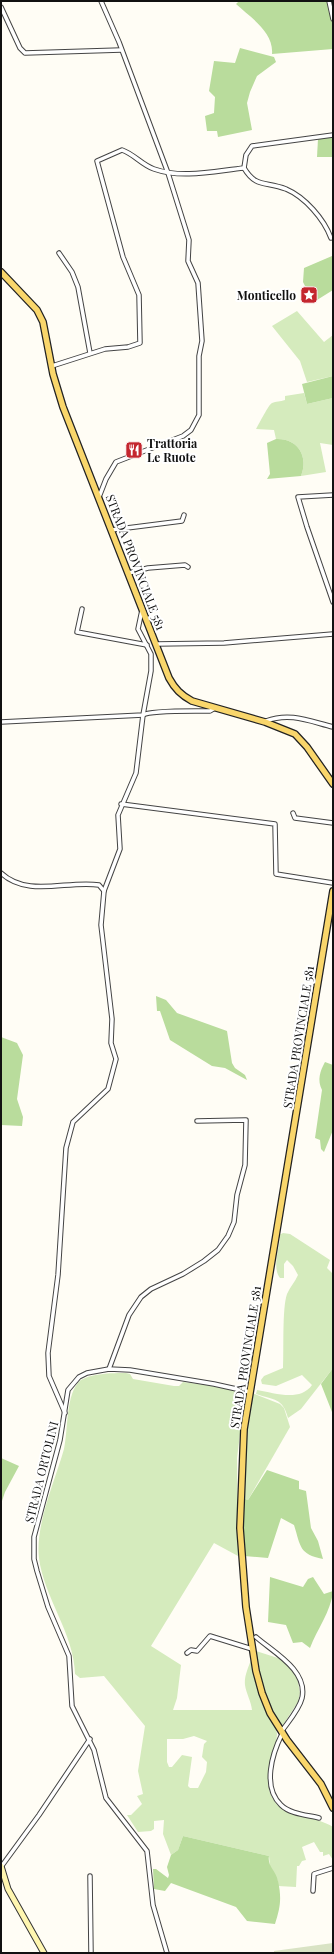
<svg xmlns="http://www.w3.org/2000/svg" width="334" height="1954" viewBox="0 0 334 1954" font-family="'Playfair Display',serif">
  <rect width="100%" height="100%" fill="#fffdf5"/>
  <g fill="#d5ebbd" fill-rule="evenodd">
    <polygon points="297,311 324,342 333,335 333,376 307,382 300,361 272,326"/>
    <path d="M304,393L307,404L333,398V445L320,443L326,472L301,476C309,457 298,438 276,439L274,430L256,429C259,424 269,404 272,403C276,401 280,402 285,400V396Z"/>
    <path d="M283,1233L290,1234L330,1260L327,1268L333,1274V1368L301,1409L288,1418C283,1398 274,1400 256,1394L257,1390C275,1393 300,1402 312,1385L302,1375L276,1386L262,1384L261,1380L264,1376L283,1368C284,1351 282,1308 287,1294C290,1287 295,1282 298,1275L293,1266L287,1260L284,1264V1278H280C272,1268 279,1249 280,1238L277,1236Z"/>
    <path d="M126,1373L130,1374L133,1379L174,1386H179L183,1382L221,1387L245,1394L237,1458L238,1556L214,1543L151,1646L181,1665L177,1698L173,1710H252C251,1701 246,1693 245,1685C244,1677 248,1668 251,1660C256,1684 260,1698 271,1720C273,1724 277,1730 277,1734C276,1757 259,1780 275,1802C286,1817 317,1816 333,1827V1860L329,1854L323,1856V1852H320L314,1842L302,1847L306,1860L302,1861L299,1866H297L296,1887L278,1886V1881L270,1867L269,1856L183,1836L178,1850L171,1855L163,1834L164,1820L154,1821V1829L151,1831L138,1832L127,1815H131L142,1804L137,1796L143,1794L138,1771L145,1726L104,1676L80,1678L75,1674C74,1633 44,1598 39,1558C35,1525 55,1481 64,1449C68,1430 66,1399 77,1384C84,1373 114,1373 126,1373ZM194,1736L207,1741L204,1744L202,1757L207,1762L206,1772L198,1788H190L188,1786L192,1757L182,1755L172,1767H169L167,1762V1739H183Z"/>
    <polygon points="252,1393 280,1404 284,1408 290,1427 248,1500 242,1498 243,1451"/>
    <path d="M256,1651L281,1659L297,1676L300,1693L298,1702L283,1725L280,1724C266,1699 260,1680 256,1651Z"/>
  </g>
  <g fill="#b9dc9c">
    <path d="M239,1H329L333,29V49L272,54C274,32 250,17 236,4Z"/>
    <polygon points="240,48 274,57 276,62 257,76 250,92 247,103 252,130 218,137 217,131 207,131 205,116 214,113 215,97 209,91 214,61 235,63"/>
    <polygon points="333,137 333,157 317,157 318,139"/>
    <polygon points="332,256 333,290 317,300 314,290 305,286 303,282 304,268"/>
    <polygon points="333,376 333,398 307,404 302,384"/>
    <path d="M276,439C298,438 309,457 301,476L267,479L270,474L267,443Z"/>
    <polygon points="156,996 166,1000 177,1013 227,1031 232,1063 235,1068 245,1075 247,1080 225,1068 212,1066 170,1040 160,1011 157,1011"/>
    <polygon points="1,1037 17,1043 23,1055 17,1099 23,1117 22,1126 1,1125"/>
    <path d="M325,1062L333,1065V1130L324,1152L321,1149L320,1140L315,1138L322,1090C317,1080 320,1071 325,1062Z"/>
    <polygon points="333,1368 333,1423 332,1412 321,1384"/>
    <polygon points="1,1458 19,1466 5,1492 1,1504"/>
    <path d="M267,1470L299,1481V1489L306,1491L311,1528L318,1541L323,1559C299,1554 301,1547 294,1525L281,1518L268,1558L244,1556L242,1498L248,1500Z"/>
    <path d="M270,1577L303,1587L308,1579L313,1577L324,1594L333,1591C331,1612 317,1629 310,1648L302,1642L293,1643L286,1625L268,1622Z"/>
    <path d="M183,1836L269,1856C267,1866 276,1871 278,1881C282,1899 280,1908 275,1924L247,1921L236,1907L171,1883L165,1891L154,1889L153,1869H156L168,1878L169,1875L167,1867L171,1855L178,1850Z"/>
  </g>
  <polygon fill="#d9e3c4" points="333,1943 333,1953 274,1953 274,1951"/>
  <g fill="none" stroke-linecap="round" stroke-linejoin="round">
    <defs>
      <g id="minor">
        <polyline points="329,1 333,19"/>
        <polyline points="1,7 20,48 25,53 121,50"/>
        <path d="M331,238C324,219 305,197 286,189C265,181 256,188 244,168L246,155L252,146L333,135"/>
        <polyline points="59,253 72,272 78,287 90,353"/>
        <path d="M52,366L105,349L128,347L140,343L139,295L123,257L97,161L122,150C134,154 142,165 154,169C182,179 215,171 244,168"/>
        <polyline points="333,495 298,497 307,527 333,602"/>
        <polyline points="99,497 106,479 116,462 183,436 191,430 199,415 199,356 202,341 198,283 188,261 189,240 168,173 119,42 101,1"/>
        <polyline points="111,530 182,521 184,515"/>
        <polyline points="129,573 148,568 185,565 188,567"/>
        <polyline points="82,609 77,632 147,645"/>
        <polyline points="157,644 224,643 333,634"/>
        <path d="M266,721C290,712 309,721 333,727"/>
        <path d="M1,722L143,715C150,710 198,711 210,711L215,708"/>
        <polyline points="121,804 275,824 276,874 333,883"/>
        <polyline points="293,813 295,818 333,823"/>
        <path d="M1,873C28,898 67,880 99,885L104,891L101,925L103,942L112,1019L111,1043L116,1059L108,1089L73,1122L66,1148L58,1275L48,1353L49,1376L65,1413"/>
        <polyline points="104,891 120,849 118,815 136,773 143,715 151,671 151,654 138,629 142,610"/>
        <polyline points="109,1369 129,1315 141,1297 151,1289 183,1274 204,1261 218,1250 228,1236 234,1222 237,1195 245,1165 246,1120 197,1121"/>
        <path d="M256,1637C273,1652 308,1670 302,1698C299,1710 288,1722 281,1732"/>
        <polyline points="187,1653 191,1650 197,1651 210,1636 252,1649"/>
        <path d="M282,1734C272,1754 262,1787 281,1805C290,1814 307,1815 319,1818"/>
        <polyline points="1,1867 39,1815 90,1739"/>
        <polyline points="90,1876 91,1953"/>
        <polyline points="313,1891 314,1874 333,1868"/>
        <polyline points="167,1953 153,1905 147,1851 106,1798 94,1750 72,1706 69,1656 48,1607 37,1571 34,1559 34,1537 60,1440 68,1390 79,1377 87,1373 109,1369 130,1370 214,1384 250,1392"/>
      </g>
      <polyline id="secondary" points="1,1866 8,1889 44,1953"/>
      <g id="primary">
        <path d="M1,272L37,310L43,322L53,374L63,407L169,678C175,689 181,695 192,701L265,722L295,734L307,747L333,784"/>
        <polyline points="333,891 244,1429 240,1528 246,1607 256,1671 262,1693 270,1713 287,1740 321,1784 333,1808"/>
      </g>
    </defs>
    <use href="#minor" stroke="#444" stroke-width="5.5"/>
    <use href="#secondary" stroke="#333" stroke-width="7"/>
    <use href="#primary" stroke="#222" stroke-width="8"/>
    <use href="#minor" stroke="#fff" stroke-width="3.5"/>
    <use href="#secondary" stroke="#fff6b0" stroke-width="5"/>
    <use href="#primary" stroke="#f9d66b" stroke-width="5.5"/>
  </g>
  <defs>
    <symbol id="sight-square" viewBox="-11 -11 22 22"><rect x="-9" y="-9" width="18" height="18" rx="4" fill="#c4262e" stroke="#fff"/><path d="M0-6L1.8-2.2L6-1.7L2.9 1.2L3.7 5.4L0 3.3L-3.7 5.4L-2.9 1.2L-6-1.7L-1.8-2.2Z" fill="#fff"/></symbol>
    <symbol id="restaurant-square" viewBox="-11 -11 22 22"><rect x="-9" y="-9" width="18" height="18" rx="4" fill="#c4262e" stroke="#fff"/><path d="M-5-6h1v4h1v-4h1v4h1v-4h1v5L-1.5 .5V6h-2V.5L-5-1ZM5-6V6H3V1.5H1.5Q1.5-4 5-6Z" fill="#fff"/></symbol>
  </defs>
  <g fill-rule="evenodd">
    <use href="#sight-square" x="299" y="285" width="20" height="20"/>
    <use href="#restaurant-square" x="124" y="440" width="20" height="20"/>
  </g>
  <g text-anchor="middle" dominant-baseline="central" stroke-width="4" stroke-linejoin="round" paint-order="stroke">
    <g font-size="12" font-weight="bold" fill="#111" stroke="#fff" text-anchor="end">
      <text x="296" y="295">Monticello</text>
      <text x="147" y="443" text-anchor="start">Trattoria<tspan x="147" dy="14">Le Ruote</tspan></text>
    </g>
    <g font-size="12" fill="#111" stroke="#fff">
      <text transform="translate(136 562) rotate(69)">STRADA PROVINCIALE 581</text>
      <text transform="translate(298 1037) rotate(-81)">STRADA PROVINCIALE 581</text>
      <text transform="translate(245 1357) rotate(-81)">STRADA PROVINCIALE 581</text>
      <text transform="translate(41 1472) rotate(-76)">STRADA ORTOLINI</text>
    </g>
  </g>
  <rect width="334" height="1954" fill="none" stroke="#111111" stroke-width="4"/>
</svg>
